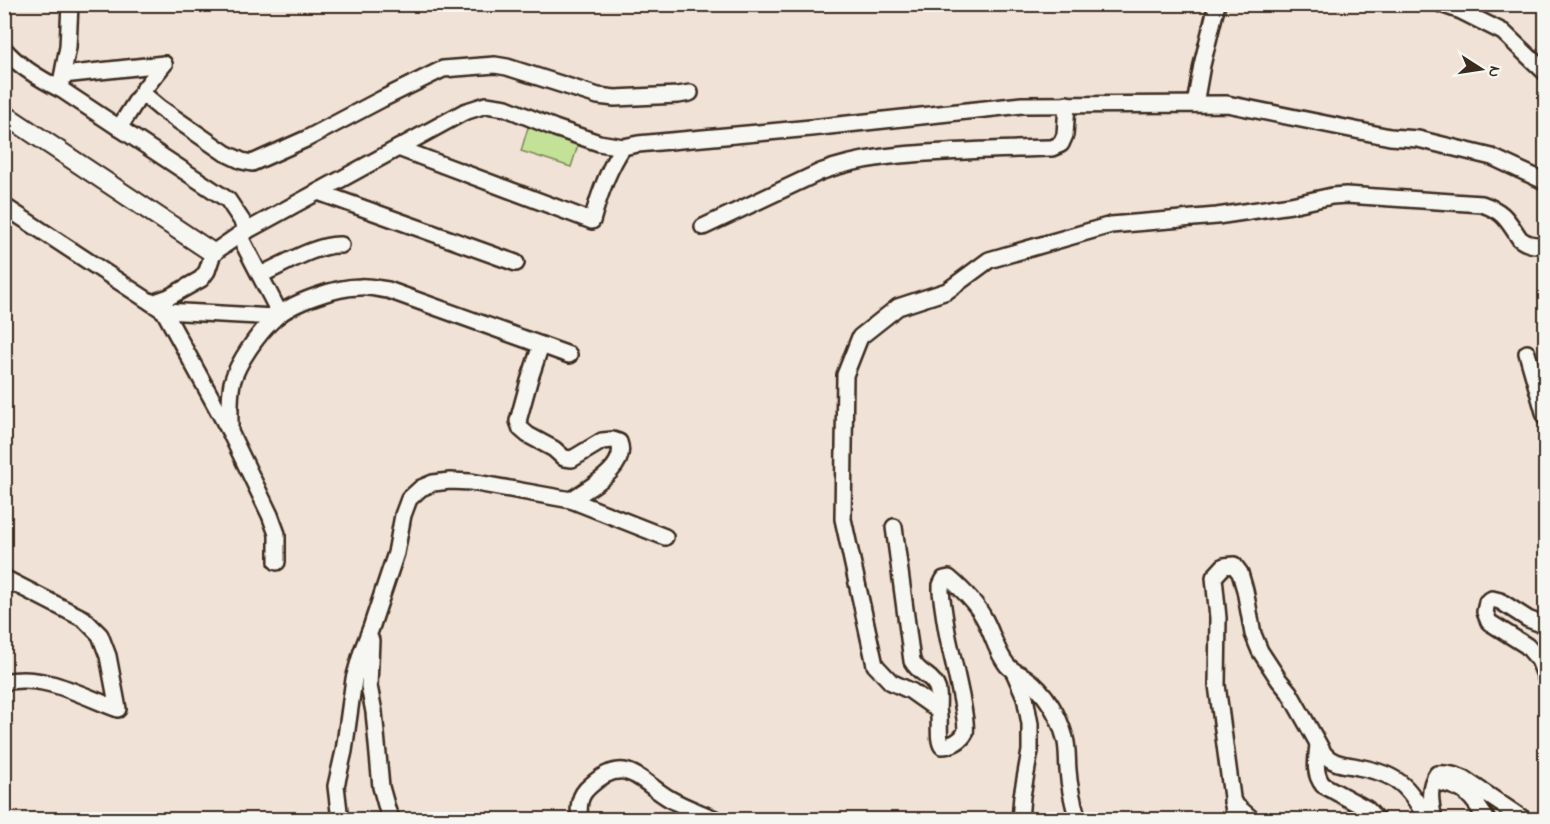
<svg xmlns="http://www.w3.org/2000/svg" width="1550" height="824" viewBox="0 0 1550 824" font-family="'Indie Flower',sans-serif">
  <rect width="100%" height="100%" fill="#f1e2d7"/>
  <filter id="ink" filterUnits="userSpaceOnUse"><feTurbulence type="fractalNoise" baseFrequency=".0167" numOctaves="2"/><feDisplacementMap in="SourceGraphic" scale="12" xChannelSelector="R" yChannelSelector="G"/><feConvolveMatrix kernelMatrix="1 2 1 2 8 2 1 2 1" color-interpolation-filters="sRGB"/></filter>
  <g filter="url(#ink)">
    <polygon fill="#c4e198" stroke="#80865b" stroke-width="1.5" points="529,124 580,139 571,167 521,151"/>
    <g fill="none" stroke-linecap="round" stroke-linejoin="round">
      <defs>
        <g id="minor">
          <polyline points="1441,4 1461,11 1503,32 1546,73"/>
          <path d="M4,49C19,67 42,80 62,90L228,200L248,230"/>
          <polyline points="63,75 164,64"/>
          <polyline points="61,83 68,47 70,4"/>
          <polyline points="142,93 160,108 225,153 242,161 252,163 306,139 382,99 443,69 495,65 507,67 598,96 615,98 678,95 690,93"/>
          <polyline points="1195,104 1202,65 1217,4"/>
          <polyline points="119,128 144,89 164,64"/>
          <path d="M398,148L592,221C599,195 608,169 623,147"/>
          <polyline points="318,192 516,263"/>
          <polyline points="4,206 164,311 230,432 270,515 277,534 277,562"/>
          <path d="M703,227L820,172C860,157 904,154 946,152C981,150 1017,149 1052,148L1061,144L1065,135L1067,104"/>
          <polyline points="239,235 280,314"/>
          <path d="M260,275C281,266 318,243 341,245"/>
          <polyline points="152,303 169,297 201,279 207,271 213,253 239,235 464,112 486,105 506,108 555,128 599,143 623,147 638,144 811,128 1022,105 1227,104 1390,137 1418,139 1492,157 1546,182"/>
          <polyline points="164,311 275,317"/>
          <polyline points="1527,353 1546,419"/>
          <path d="M230,429C230,414 229,398 232,383C237,363 259,332 275,318C292,302 337,287 360,287C369,286 379,289 388,290L569,355"/>
          <polyline points="571,500 665,537"/>
          <path d="M894,527L912,661C916,668 920,671 926,675C940,685 939,693 938,710"/>
          <path d="M4,578L84,619L100,635L108,656L118,709C82,696 44,673 4,682"/>
          <polyline points="1546,626 1528,619 1500,601 1492,599 1487,602 1485,612 1489,622 1527,646 1539,660 1546,678"/>
          <polyline points="371,640 369,686 374,712 381,787 388,812 392,820"/>
          <polyline points="1014,672 1025,697 1030,724 1030,751 1022,796 1020,820"/>
          <path d="M1318,744C1317,758 1313,773 1323,785L1367,809L1377,820"/>
          <path d="M1441,783C1467,788 1473,798 1487,820"/>
          <polyline points="1232,802 1253,820"/>
          <path d="M340,820L336,786L344,751L354,679L362,651L371,628L396,553L403,515L409,499L421,488L433,483L450,481L471,482L571,500C588,488 629,468 619,442L613,440L602,441L572,459L564,458L554,449L528,435L521,429L518,421L529,381L541,345"/>
          <path d="M580,820C578,806 579,795 590,786C626,753 639,781 670,799C684,807 701,813 717,820"/>
          <path d="M1078,820C1073,803 1069,787 1068,770C1067,760 1068,748 1065,738C1059,716 1046,692 1026,678C1019,673 1013,672 1007,665C996,651 993,635 985,620C977,604 963,590 949,578L944,579L941,585V592C943,607 945,622 948,637C951,653 969,723 965,733C961,741 951,746 942,746C937,738 941,721 938,710L911,691L891,682L875,665L843,519L845,375L860,337L898,307L947,291L989,260L1111,225L1217,216L1291,205L1332,196L1346,195L1482,204C1505,212 1507,220 1520,239C1528,245 1535,246 1546,244"/>
          <path d="M1235,820L1217,685L1218,618L1214,577L1224,566L1234,565L1240,573L1245,590L1253,634L1260,651L1279,680L1289,692L1324,754C1334,765 1344,764 1358,767C1397,774 1409,785 1427,820"/>
          <path d="M1434,820C1431,804 1427,788 1437,774C1447,773 1455,775 1464,779L1525,820"/>
        </g>
        <polyline id="tertiary" points="4,114 213,253"/>
      </defs>
      <use href="#minor" stroke="#3b2a1e" stroke-width="20"/>
      <use href="#tertiary" stroke="#3b2a1e" stroke-width="22"/>
      <use href="#minor" stroke="#f6f6f2" stroke-width="15"/>
      <use href="#tertiary" stroke="#f6f6f2" stroke-width="18"/>
    </g>
  </g>
  <rect width="1550" height="824" fill="none" stroke="#f6f6f2" stroke-width="24"/>
  <rect x="12" y="12" width="1526" height="800" fill="none" stroke="#3b2a1e" stroke-width="2" filter="url(#ink)"/>
  <g transform="translate(1481 69) rotate(102)" stroke="#f6f6f2" stroke-width="4.5" paint-order="stroke">
  <path d="M0-4.5L10 22L0 15L-10 22Z" fill="#3b2a1e"/>
  <text y="-9" font-size="16" font-weight="bold" text-anchor="middle" fill="#3b2a1e">N</text>
  </g>
</svg>
